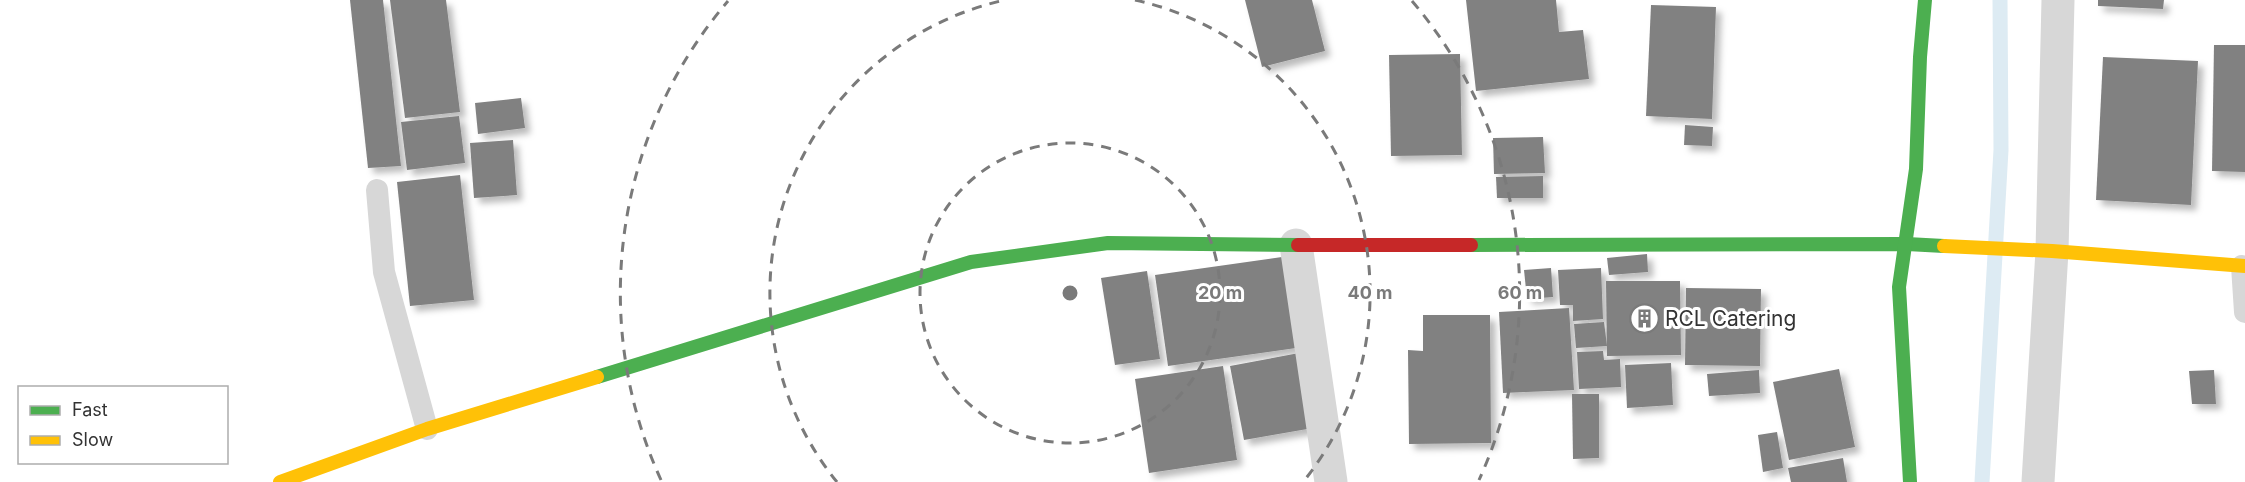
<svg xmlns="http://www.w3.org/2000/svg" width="2245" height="482" viewBox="0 0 2245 482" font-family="Inter,sans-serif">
  <defs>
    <filter id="shadow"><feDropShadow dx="5.5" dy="5.5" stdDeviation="3" flood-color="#0004"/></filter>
  </defs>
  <rect width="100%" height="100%" fill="#fff"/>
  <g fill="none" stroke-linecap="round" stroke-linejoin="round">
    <polyline stroke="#ddebf3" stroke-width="15" points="1982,482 2001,150 2000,0"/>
  </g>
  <g fill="#818181" filter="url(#shadow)">
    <polygon points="350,0 383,0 401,166 368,168"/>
    <polygon points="390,0 446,0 460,112 405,118"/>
    <polygon points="1245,0 1312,0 1325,51 1262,67"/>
    <polygon points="1466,0 1556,0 1559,32 1583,30 1589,79 1476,91"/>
    <polygon points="2098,0 2164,0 2163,9 2098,6"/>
    <polygon points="1651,5 1716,7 1712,119 1646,116"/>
    <polygon points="2214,45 2245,45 2245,172 2212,171"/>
    <polygon points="1460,54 1462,155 1391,156 1389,55"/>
    <polygon points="2103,57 2198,61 2191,205 2096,200"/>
    <polygon points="521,98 525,128 478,134 475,103"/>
    <polygon points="459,116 465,163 407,170 401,122"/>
    <polygon points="1685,125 1713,127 1712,146 1684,145"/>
    <polygon points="1543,137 1545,173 1494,174 1493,138"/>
    <polygon points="513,140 517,195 474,198 470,143"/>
    <polygon points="460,175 474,300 410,306 397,182"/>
    <polygon points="1543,176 1543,198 1497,198 1496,177"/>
    <polygon points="1647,254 1648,272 1609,275 1607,258"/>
    <polygon points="1282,257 1296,348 1168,366 1155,275"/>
    <polygon points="1551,268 1553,297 1527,299 1524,270"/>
    <polygon points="1601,268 1603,319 1573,321 1573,305 1560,305 1558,270"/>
    <polygon points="1147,271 1160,359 1115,365 1101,278"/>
    <polygon points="1606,281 1680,281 1681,355 1607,356"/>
    <polygon points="1686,288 1761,289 1760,366 1685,365"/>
    <polygon points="1569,308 1574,390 1503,393 1499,312"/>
    <polygon points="1423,315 1490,315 1491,443 1409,444 1408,350 1423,351"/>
    <polygon points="1604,322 1607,346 1576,348 1574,324"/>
    <polygon points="1603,351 1604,360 1620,359 1621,387 1579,389 1577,352"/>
    <polygon points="1299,353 1313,428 1244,440 1230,366"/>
    <polygon points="1671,363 1673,405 1627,408 1625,365"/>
    <polygon points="1223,366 1237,460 1149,473 1135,379"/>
    <polygon points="1839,369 1855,447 1789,460 1773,382"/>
    <polygon points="1759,370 1760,393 1709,396 1707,374"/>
    <polygon points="2214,370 2216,404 2192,404 2189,371"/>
    <polygon points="1572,394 1599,394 1599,458 1573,459"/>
    <polygon points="1777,432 1783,468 1763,472 1758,435"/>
    <polygon points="1843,458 1847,482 1791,482 1788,468"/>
  </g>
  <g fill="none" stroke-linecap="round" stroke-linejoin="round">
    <g stroke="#d7d7d7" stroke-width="22">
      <polyline points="377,190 384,272 427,429"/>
      <polyline points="2242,266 2245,312"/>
    </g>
    <g stroke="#d7d7d7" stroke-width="33">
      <polyline points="1296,245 1331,482"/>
      <polyline points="2038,482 2052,251 2058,0"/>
    </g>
    <g stroke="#4caf50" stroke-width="14">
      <polyline points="1471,245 1907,244 1944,246"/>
      <polyline points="597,377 971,262 1108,243 1298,245"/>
      <polyline points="1910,482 1899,287 1916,169 1920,57 1925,0"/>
    </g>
    <g stroke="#ffc107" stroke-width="14">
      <polyline points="1944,246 2052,251 2245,266"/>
      <polyline points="280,482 427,429 597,377"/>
    </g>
    <polyline stroke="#c62828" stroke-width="14" points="1298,245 1471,245"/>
  </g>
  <g fill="none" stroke="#7a7a7a" stroke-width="3" stroke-dasharray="10 8">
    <circle cx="1070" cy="293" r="150"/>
    <path d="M837 482A300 300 0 0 1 1005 0M1135 0A300 300 0 0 1 1303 482"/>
    <path d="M661 480A450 450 0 0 1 728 1M1412 1A450 450 0 0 1 1479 480"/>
  </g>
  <defs>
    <symbol id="building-ring" viewBox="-11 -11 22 22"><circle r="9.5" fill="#fff" stroke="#7a7a7a" stroke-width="1.5"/><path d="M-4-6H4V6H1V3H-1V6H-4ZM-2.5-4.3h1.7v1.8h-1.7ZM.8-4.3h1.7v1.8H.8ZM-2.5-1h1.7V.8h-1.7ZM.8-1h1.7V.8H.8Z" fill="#7a7a7a"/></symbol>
  </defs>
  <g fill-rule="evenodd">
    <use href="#building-ring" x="1628" y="302" width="33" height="33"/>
  </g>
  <g text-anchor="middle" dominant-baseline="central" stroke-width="6" stroke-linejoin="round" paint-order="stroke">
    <g font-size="21" fill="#333" stroke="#fff" text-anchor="start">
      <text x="1665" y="318">RCL Catering</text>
    </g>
  </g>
  <circle cx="1070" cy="293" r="9" fill="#7a7a7a" stroke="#fff" stroke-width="3"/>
  <g font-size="18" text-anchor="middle" font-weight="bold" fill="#7a7a7a" stroke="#fff" stroke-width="6" stroke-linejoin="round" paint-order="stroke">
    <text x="1220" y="299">20 m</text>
    <text x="1370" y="299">40 m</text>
    <text x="1520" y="299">60 m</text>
  </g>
  <rect x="18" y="386" width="210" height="78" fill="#ffffff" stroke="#adadad" stroke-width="1.5"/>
  <rect x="30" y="406" width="30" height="9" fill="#4caf50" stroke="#adadad" stroke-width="1.5"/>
  <text x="72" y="416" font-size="18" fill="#333333">Fast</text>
  <rect x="30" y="436" width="30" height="9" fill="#ffc107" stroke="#adadad" stroke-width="1.5"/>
  <text x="72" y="446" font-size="18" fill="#333333">Slow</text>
</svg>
